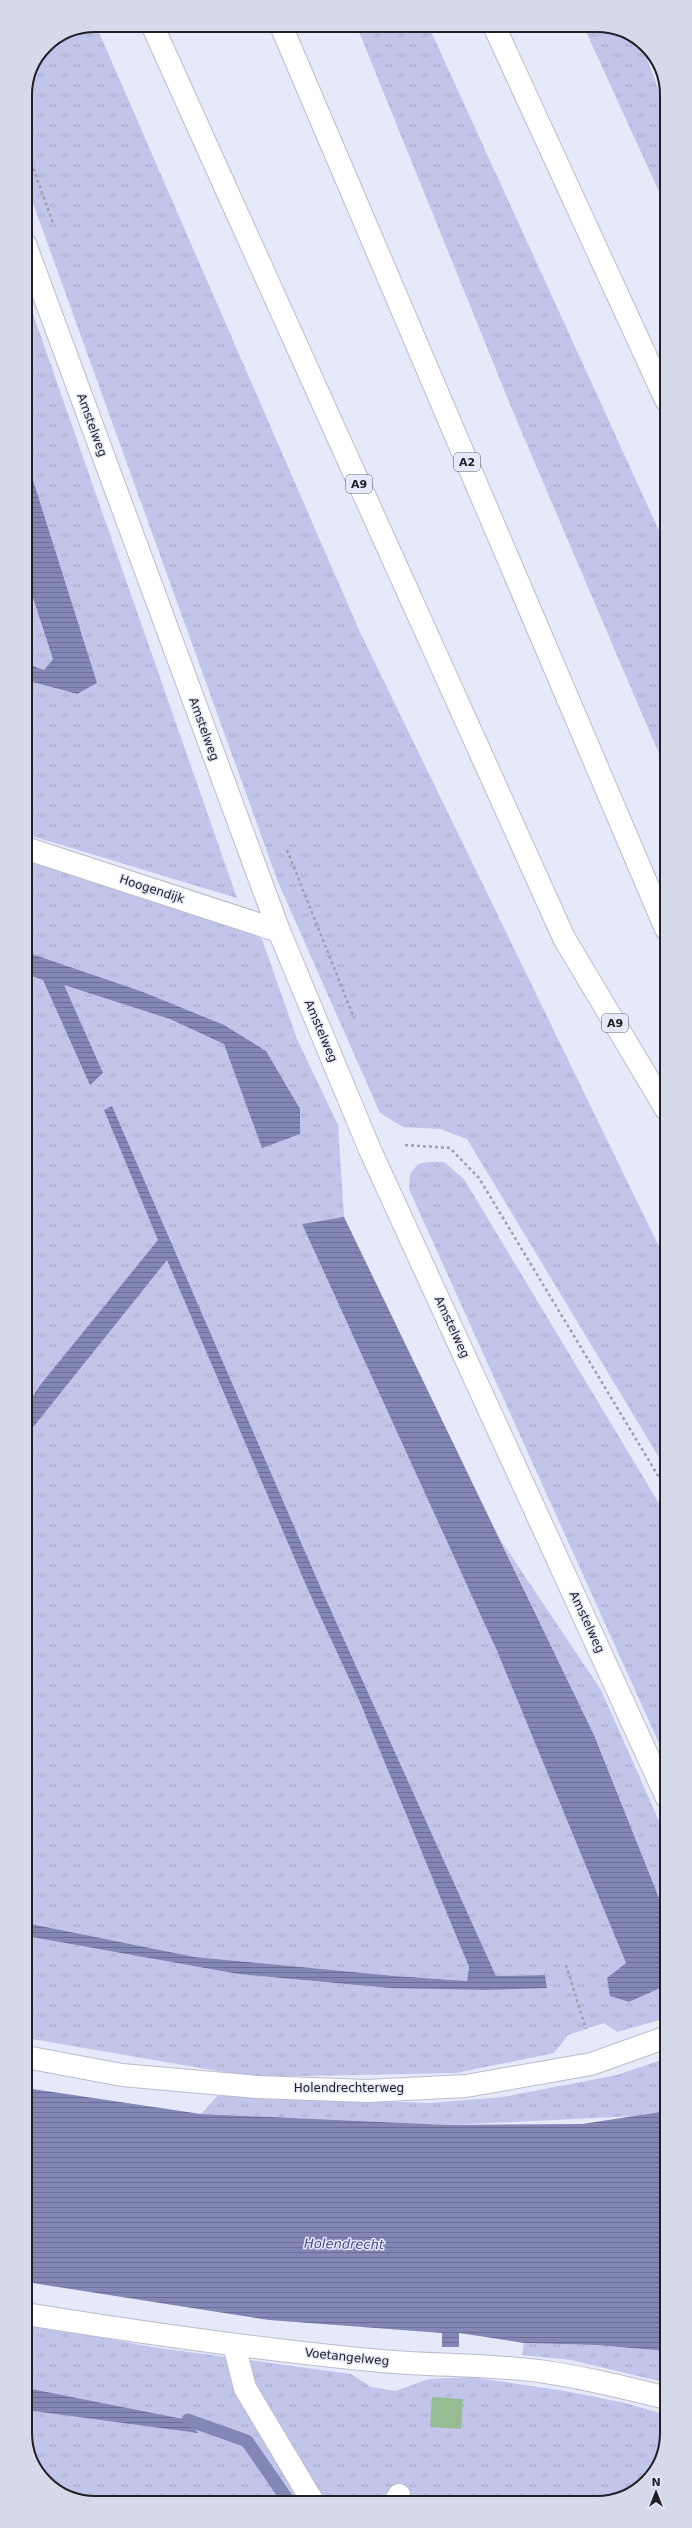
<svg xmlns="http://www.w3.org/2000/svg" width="692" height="2528" viewBox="0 0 692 2528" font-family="'DejaVu Sans',sans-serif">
  <defs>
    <pattern id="grass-tufts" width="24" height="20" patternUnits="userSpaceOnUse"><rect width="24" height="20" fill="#c1c5e9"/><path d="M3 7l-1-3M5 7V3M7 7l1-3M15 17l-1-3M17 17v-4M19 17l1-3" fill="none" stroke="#a6a9c8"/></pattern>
    <pattern id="water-rules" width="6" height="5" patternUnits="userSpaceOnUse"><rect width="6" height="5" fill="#8387b6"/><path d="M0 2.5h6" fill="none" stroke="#6b6e94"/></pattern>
  </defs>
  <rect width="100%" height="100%" fill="#e6e9fa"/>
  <g fill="url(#grass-tufts)">
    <polygon points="583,25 602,25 641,42 666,110 666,207"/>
    <polygon points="429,27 666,546 666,770 514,414 357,27"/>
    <path d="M68,30H98L359,630L666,1261V1469L467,1139L440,1129L403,1127L380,1113L278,882L25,181C25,141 15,77 45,46C51,39 61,35 68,30Z"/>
    <polygon points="25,291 237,898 25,834 25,680 76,694 53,659 44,670 25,663"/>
    <polygon points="25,859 231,924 262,939 297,1039 338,1125 344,1217 302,1224 497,1651 626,1963 608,1978 629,2002 667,1985 667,2018 617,2032 604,2023 568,2035 554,2053 456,2073 253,2077 26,2038 26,1936 238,1974 389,1988 547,1987 545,1975 496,1976 319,1584 309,1592 359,1700 469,1967 467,1981 395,1976 195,1957 26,1923"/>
    <polygon points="428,1162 444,1162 464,1179 666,1515 667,1761 409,1189 410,1174 418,1164"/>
    <polygon points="500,1539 601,1690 667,1839 667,1918 594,1735"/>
    <polygon points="667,2058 667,2111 634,2116 449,2125 201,2114 218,2095 430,2103 503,2097 617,2075"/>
    <polygon points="26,2323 152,2347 351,2374 371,2387 395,2391 429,2379 471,2377 565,2391 625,2403 667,2415 667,2433 652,2476 611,2502 90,2503 49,2486 26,2447"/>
    <polygon points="524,2343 595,2345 667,2351 667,2383 571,2360 522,2355"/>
  </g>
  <g fill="url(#water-rules)">
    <polygon points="25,455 97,683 77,694 25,680 25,663 44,670 53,659 25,573"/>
    <polygon points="26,952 143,992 224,1025 266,1051 300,1109 300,1134 262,1148 224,1044 170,1019 64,985 103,1073 90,1085 43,980 26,974"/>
    <polygon points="112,1106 319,1584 496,1976 545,1975 547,1988 486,1990 389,1988 238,1974 26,1936 26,1923 195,1957 395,1976 467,1981 469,1967 359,1700 309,1592 167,1260 26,1436 26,1406 41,1384 158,1240 104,1110"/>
    <polygon points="344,1217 594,1735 667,1918 667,1985 629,2002 610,1996 607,1978 626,1963 497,1651 302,1224"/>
    <polygon points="26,2088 201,2114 449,2125 582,2124 667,2111 667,2351 595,2345 524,2343 459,2333 459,2347 442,2347 442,2333 269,2320 26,2282"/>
    <polygon points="26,2388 188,2420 198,2433 26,2410"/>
  </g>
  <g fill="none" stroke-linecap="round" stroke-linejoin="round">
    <polyline stroke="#8387b6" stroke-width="13" points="188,2420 247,2441 289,2502"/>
  </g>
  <polygon fill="#97bc94" points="432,2397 463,2399 461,2429 430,2427"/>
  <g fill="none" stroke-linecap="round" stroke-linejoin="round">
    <defs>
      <g id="service">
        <polyline points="25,848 279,931"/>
        <polyline points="234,2345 245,2388 313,2502"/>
        <polyline points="395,2502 399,2495"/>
      </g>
      <g id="minor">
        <polyline points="25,244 279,931 370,1150 667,1798"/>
        <polyline points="26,2057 122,2075 257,2087 367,2091 466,2086 591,2064 667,2037"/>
        <path d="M26,2314C144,2333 262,2350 381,2361C436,2366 491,2364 546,2372C587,2378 627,2388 667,2398"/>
      </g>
      <g id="motorway">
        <polyline points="494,26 666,400"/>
        <polyline points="282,28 666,929"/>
        <polyline points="154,29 564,938 666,1109"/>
      </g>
    </defs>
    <use href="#service" stroke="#babccc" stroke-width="24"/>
    <use href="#minor" stroke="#babccc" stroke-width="24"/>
    <use href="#motorway" stroke="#babccc" stroke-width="24"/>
    <g stroke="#9ea0ad" stroke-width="2.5" stroke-dasharray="3 3" stroke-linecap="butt">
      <polyline points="25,146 53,223"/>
      <polyline points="287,850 354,1018"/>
      <polyline points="405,1145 450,1148 479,1178 666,1489"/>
      <polyline points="566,1965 586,2029"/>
    </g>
    <use href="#service" stroke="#fff" stroke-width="22"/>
    <use href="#minor" stroke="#fff" stroke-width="22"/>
    <use href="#motorway" stroke="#fff" stroke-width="22"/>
  </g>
  <g text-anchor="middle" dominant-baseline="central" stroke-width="3" stroke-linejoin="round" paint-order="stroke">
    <g fill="#e6e9fa" stroke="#5b5c66" stroke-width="1">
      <rect x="454" y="453" width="26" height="18" rx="3"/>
      <rect x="346" y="475" width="26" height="18" rx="3"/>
      <rect x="602" y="1014" width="26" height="18" rx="3"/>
    </g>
    <g font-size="11" font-weight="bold" fill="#202026">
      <text x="467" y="462">A2</text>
      <text x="359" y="484">A9</text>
      <text x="615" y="1023">A9</text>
    </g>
    <g font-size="12" fill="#202026" stroke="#e6e9fa">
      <text transform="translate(92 425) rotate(70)">Amstelweg</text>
      <text transform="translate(204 729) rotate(70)">Amstelweg</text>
      <text transform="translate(152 889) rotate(18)">Hoogendijk</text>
      <text transform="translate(321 1031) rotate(67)">Amstelweg</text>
      <text transform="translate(452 1327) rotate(65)">Amstelweg</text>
      <text transform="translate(587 1622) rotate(65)">Amstelweg</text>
      <text x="349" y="2088">Holendrechterweg</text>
      <text transform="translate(347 2357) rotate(6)">Voetangelweg</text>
    </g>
    <g font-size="13" font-style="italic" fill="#4a4b89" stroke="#e6e9fa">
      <text transform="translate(344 2244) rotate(1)">Holendrecht</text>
    </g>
  </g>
  <path d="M0 0H692V2528H0ZM95 32H597A63 63 0 0 1 660 95V2433A63 63 0 0 1 597 2496H95A63 63 0 0 1 32 2433V95A63 63 0 0 1 95 32Z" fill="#d6d9e9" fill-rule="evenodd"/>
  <path fill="none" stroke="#202026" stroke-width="2" d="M95 32H597A63 63 0 0 1 660 95V2433A63 63 0 0 1 597 2496H95A63 63 0 0 1 32 2433V95A63 63 0 0 1 95 32Z"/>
  <g transform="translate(656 2492)" stroke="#e6e9fa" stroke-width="3" paint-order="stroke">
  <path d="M0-3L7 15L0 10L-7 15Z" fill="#202026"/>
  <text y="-6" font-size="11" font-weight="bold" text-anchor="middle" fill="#202026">N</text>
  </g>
</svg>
